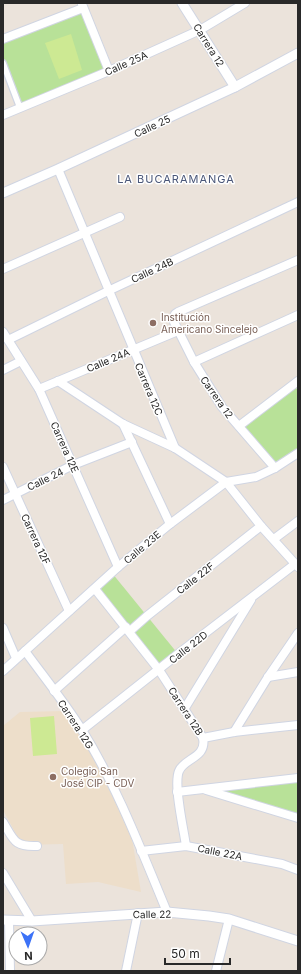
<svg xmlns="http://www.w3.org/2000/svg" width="301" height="974" viewBox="0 0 301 974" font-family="Inter,sans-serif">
  <rect width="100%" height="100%" fill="#ebe3db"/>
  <polygon fill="#eddeca" points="65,711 87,745 131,833 141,892 98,882 66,884 63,844 22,845 3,810 3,726 20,712"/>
  <g fill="#b8e198">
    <polygon points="83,8 109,71 20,108 3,63 3,39"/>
    <polygon points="296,388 298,390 298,453 275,468 239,426"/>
    <polygon points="112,573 178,654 159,670 95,589"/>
    <polygon points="298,778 298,818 204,789"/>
  </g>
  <g fill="#cde993">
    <polygon points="71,34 82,70 59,79 45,43"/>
    <polygon points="54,716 57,754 33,756 30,718"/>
  </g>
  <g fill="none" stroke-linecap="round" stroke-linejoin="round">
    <defs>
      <polyline id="pedestrian" points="3,63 20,108"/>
      <g id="minor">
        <polyline points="82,4 109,71"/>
        <polyline points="3,39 83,8"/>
        <polyline points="3,115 109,71 200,30 245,3"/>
        <polyline points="58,169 175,448"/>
        <polyline points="3,269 120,217"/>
        <polyline points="3,332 39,389 118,567"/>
        <polyline points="8,340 108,291 298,202"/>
        <polyline points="194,362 298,315"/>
        <polyline points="3,370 21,361"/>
        <polyline points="58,381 123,424 175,448 226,482 261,526 298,567"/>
        <polyline points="39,389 178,331"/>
        <polyline points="123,424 170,524"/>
        <polyline points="239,426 298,381"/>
        <polyline points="3,467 69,611"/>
        <polyline points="275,468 222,407 194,362 174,322 175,314 178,312 298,260"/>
        <polyline points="3,500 73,465 132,442"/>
        <polyline points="274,539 298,521"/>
        <path d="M95,589L159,670L203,738C207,758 184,758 179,771C173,785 184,830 186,846"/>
        <polyline points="3,628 16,658"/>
        <polyline points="130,631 147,616 261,526"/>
        <path d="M25,651C44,677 65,703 82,730C117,786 142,852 167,912"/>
        <polyline points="3,671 118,567 170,524 226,482 256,477 275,468 298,453"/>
        <polyline points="268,677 298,672"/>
        <polyline points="54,691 126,627"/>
        <polyline points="185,708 251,600"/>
        <polyline points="82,730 178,654 295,564"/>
        <polyline points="234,732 268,677 298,633"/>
        <polyline points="203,738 234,732 298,725"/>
        <polyline points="206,790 298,818"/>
        <polyline points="177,792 298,778"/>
        <path d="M3,822C14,840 14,847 37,846"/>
        <polyline points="141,851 186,846 282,864 298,870"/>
        <polyline points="3,873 32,921"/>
        <polyline points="9,921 10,971"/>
        <polyline points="126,971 138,913"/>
        <polyline points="216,971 229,919"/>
      </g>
      <g id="tertiary">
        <polyline points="182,3 235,87"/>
        <polyline points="3,193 58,169 235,87 298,53"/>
        <polyline points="3,920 32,921 167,912 209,916 229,919 298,941"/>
      </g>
    </defs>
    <use href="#pedestrian" stroke="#d0d5e2" stroke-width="8"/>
    <use href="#minor" stroke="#d0d5e2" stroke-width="10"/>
    <use href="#tertiary" stroke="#d0d5e2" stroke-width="11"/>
    <use href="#pedestrian" stroke="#fff" stroke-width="5.5"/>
    <use href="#minor" stroke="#fff" stroke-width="8"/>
    <use href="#tertiary" stroke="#fff" stroke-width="9"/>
  </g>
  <g fill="#8d6e63" stroke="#fff" stroke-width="1.5">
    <circle cx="153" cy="323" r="4"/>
    <circle cx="53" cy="777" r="4"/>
  </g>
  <g text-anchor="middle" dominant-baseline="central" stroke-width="3" stroke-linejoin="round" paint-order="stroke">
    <g font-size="10" fill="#292929" stroke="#fff">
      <text transform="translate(209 45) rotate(58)">Carrera 12</text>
      <text transform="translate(126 63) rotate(-24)">Calle 25A</text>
      <text transform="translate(152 126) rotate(-25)">Calle 25</text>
      <text transform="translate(152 270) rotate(-25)">Calle 24B</text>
      <text transform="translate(108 360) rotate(-23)">Calle 24A</text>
      <text transform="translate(149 389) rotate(67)">Carrera 12C</text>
      <text transform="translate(217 397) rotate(55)">Carrera 12</text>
      <text transform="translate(65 447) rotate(66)">Carrera 12E</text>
      <text transform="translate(45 479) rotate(-26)">Calle 24</text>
      <text transform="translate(36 539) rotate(65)">Carrera 12F</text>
      <text transform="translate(142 547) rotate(-40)">Calle 23E</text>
      <text transform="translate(195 578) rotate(-38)">Calle 22F</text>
      <text transform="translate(188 647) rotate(-38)">Calle 22D</text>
      <text transform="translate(186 711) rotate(57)">Carrera 12B</text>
      <text transform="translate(76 724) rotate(57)">Carrera 12G</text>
      <text transform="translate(220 852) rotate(11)">Calle 22A</text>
      <text transform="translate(152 914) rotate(-1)">Calle 22</text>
    </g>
    <g font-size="10" fill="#785e54" stroke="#fff" text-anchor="start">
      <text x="161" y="317">Institución<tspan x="161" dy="12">Americano Sincelejo</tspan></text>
      <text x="61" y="771">Colegio San<tspan x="61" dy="12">José CIP - CDV</tspan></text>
    </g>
    <g font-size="11" letter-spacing="1" fill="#4a5779" stroke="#fff">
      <text x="176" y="179">LA BUCARAMANGA</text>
    </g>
  </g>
  <rect width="301" height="974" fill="none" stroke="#292929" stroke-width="8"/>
  <g transform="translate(28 946) rotate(178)"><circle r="19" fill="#ffffff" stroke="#a9a9a9"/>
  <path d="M0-3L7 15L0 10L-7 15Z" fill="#3c72f7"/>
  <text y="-6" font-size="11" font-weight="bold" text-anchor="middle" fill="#292929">N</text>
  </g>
  <path d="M165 958v6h65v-6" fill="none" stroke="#292929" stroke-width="2"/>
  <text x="171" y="958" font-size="12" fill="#292929" stroke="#ffffff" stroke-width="3" paint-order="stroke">50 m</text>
</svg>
